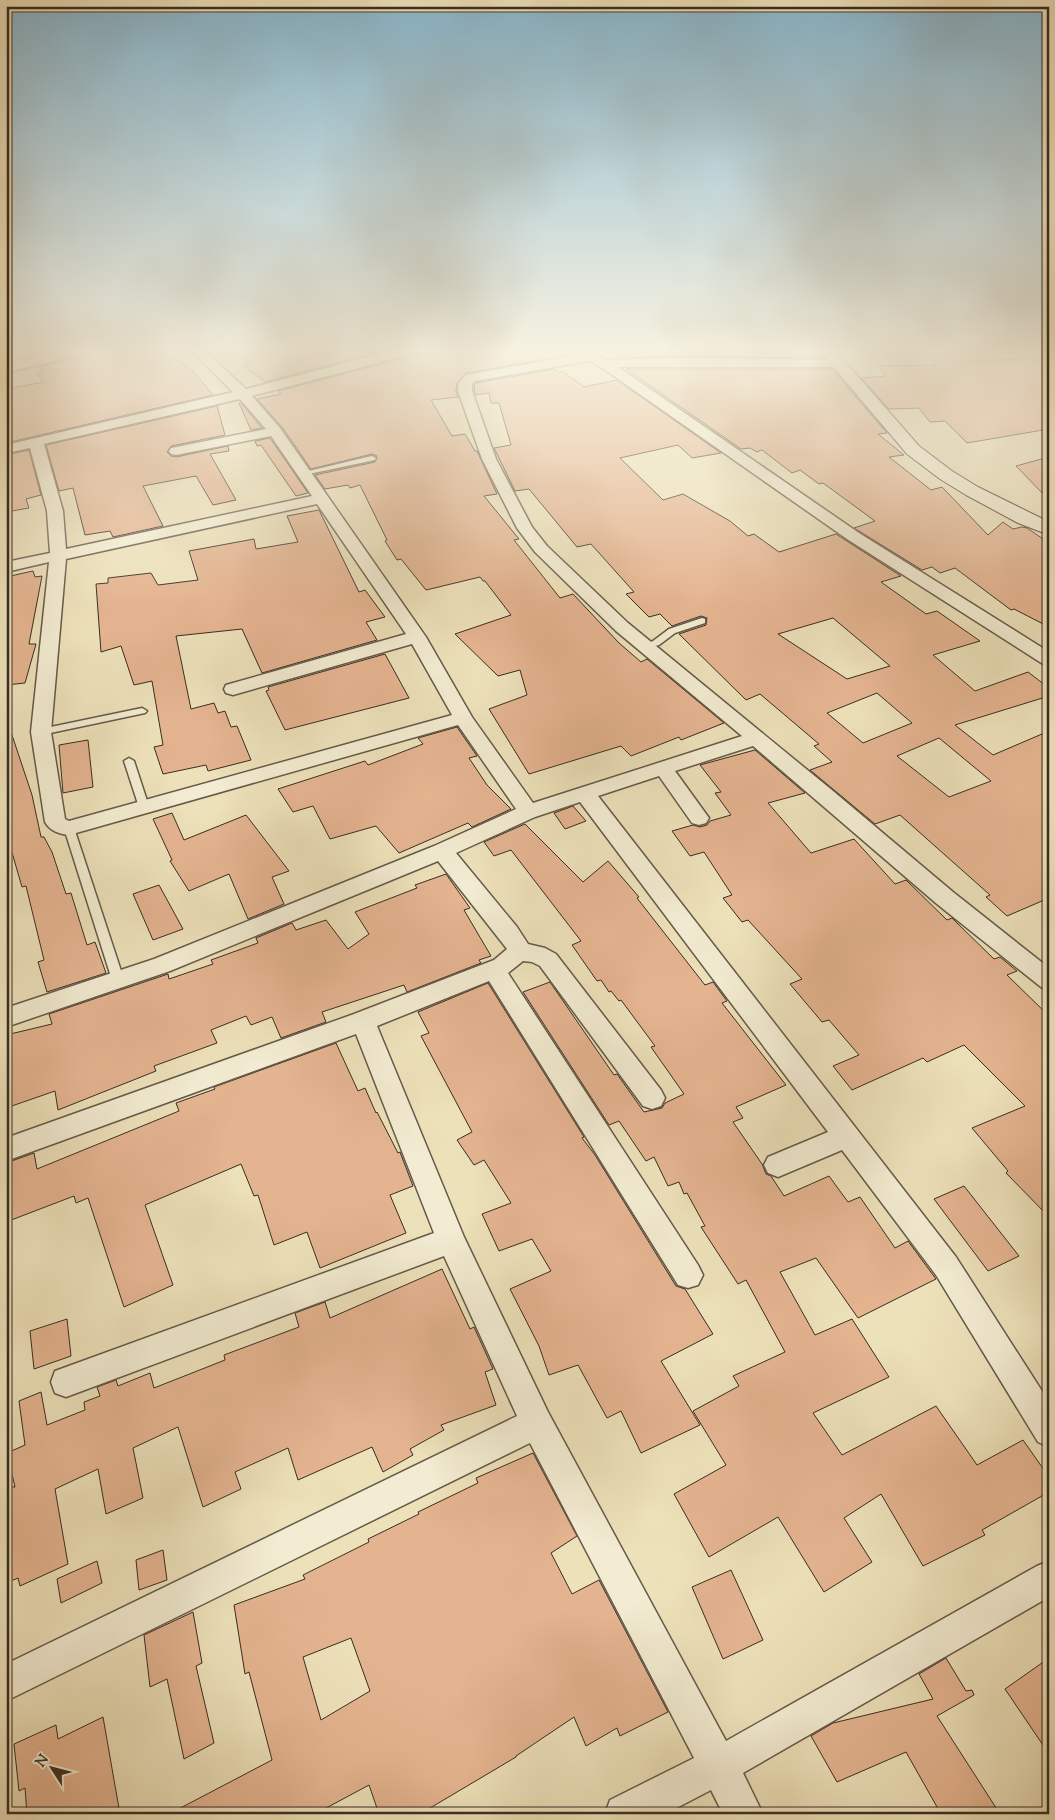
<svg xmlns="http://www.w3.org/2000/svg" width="1055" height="1820" viewBox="0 0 1055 1820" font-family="'Sorts Mill Goudy',serif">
  <rect width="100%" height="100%" fill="#ede1ba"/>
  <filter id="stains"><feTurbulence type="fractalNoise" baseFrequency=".004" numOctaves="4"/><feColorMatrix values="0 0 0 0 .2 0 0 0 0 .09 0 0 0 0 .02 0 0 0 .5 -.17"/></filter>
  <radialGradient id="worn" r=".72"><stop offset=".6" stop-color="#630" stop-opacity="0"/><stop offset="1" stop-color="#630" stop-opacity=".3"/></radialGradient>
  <g fill="#e4b490" stroke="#382d23" fill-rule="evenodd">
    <polygon points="94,349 124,349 129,354 145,349 162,349 193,371 213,395 6,443 6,389 44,382 37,374 44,372 39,367 90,354"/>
    <polygon points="243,349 390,349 265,382 244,366 249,365 241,358 252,356"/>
    <polygon points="419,349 527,349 542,360 466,373 457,383 456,391 458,397 431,400 452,436 465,434 475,451 477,451 497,494 484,496 519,539 514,540 560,598 573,594 619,643 641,662 647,659 724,723 681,740 679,737 631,756 621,746 529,774 489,709 527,695 520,670 498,676 455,634 511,615 485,581 483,581 480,577 426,590 401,559 397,560 385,541 387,540 360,485 350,488 348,485 325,489 315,475 375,462 377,456 372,454 311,469 282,427 257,399 281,394 278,391 415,355"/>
    <polygon points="614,349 720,349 722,352 816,349 823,358 673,356 619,358"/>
    <polygon points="956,352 964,362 1031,358 1049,373 1049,429 967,443 945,421 930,422 919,408 889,409 861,378 886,376 879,366 936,365 927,353"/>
    <path d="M554,369L559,373L562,371L584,387L617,380L721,453L692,458L678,445L620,458L663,500L683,494L730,521L748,536L754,534L779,552L836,534L901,576L881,582L926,614L937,611L980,641L933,655L975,691L1028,672L1049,688V696L955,725L993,755L1049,731V898L1007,916L986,897L990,895L900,815L875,824L810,770L832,762L814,746L819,744L760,694L746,700L679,634L706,625L707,618L701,616L672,626L660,614L649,617L626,594L634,592L591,544L577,547L529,489L515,491L494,448L511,445L499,403H491L489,393L475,395L474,385L476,383ZM833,618L890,666L847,679L778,634ZM877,693L912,723L863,743L827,713ZM939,738L991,781L949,797L897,756Z"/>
    <polygon points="626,369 832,369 887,433 878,434 904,455 889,457 931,490 942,487 988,535 1003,522 1013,529 1022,527 1027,528 1049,543 1049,627 1014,609 1011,610 955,568 940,573 932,567 922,570 854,528 875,521 823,483 819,484 800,470 792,473 762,450 757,452 750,448 741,449"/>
    <polygon points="239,403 241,403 262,428 251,430"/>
    <polygon points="217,406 225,435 171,446 167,452 171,456 176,457 228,446 229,451 210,454 236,500 213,505 196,476 143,486 163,526 113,537 110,531 85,535 73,488 59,491 46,445"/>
    <polygon points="270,438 308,493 296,496 261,445 257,446 255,441"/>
    <polygon points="29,450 41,495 26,499 29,508 6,512 6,455"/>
    <polygon points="1049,457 1049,500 1016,466"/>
    <polygon points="319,510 359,592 365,590 385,617 366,622 377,640 262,673 242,629 176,636 191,709 214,703 218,713 225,711 231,727 237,726 251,760 208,771 206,765 163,774 154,747 163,745 152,681 134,685 121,646 101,652 96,584 108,583 108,578 151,573 158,585 198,580 189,551 254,539 256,549 298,542 287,516"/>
    <polygon points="33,571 35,577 42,576 29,644 36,644 25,683 6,685 6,577"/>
    <polygon points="385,654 409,698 285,730 266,691 269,690 268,687"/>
    <polygon points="457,727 477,756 469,758 487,785 511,809 472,827 468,823 399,853 376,826 330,839 313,806 293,812 278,789 365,761 368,765 423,744 418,738"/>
    <polygon points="10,729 32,795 41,837 44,837 52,852 66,894 71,893 87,945 95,942 106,973 47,992 38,962 44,960 26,886 22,887 11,849 6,850 6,730"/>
    <polygon points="88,740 93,787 63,793 59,745"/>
    <polygon points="755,750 805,793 768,803 811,853 854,839 895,884 906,880 947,920 952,918 956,922 994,959 1000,957 1017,971 1007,975 1049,1016 1049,1217 1006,1173 1008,1171 972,1128 1025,1106 964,1045 927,1062 923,1058 852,1090 833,1066 859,1055 829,1020 822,1022 790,984 802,979 748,920 742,922 723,898 732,895 704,852 690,856 672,831 693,825 700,827 707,825 710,821 731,815 715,793 721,792 700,765"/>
    <polygon points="573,806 586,821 565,829 554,813"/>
    <polygon points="172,813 184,840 246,815 289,871 272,877 284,904 248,919 229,874 189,891 170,861 172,860 153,819"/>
    <polygon points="525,824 583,882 608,861 639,897 637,898 705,985 713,982 727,1001 722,1003 786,1085 736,1107 743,1118 733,1122 762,1164 766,1174 771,1176 784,1196 829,1176 848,1202 860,1197 895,1248 908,1241 936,1279 858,1318 816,1258 780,1272 815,1335 852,1319 889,1377 813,1413 842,1455 936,1406 977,1465 1023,1440 1049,1477 1049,1492 982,1530 985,1535 923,1566 881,1494 844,1518 872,1562 824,1592 778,1517 709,1557 674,1494 726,1465 693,1411 739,1386 733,1376 785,1352 746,1280 738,1284 701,1227 705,1226 687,1193 684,1194 679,1182 668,1186 654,1157 646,1161 619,1121 609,1125 523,992 550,982 614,1075 617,1074 644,1112 662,1108 665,1103 684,1094 651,1047 655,1046 621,1000 619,1001 611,991 609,992 601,980 597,981 572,945 581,941 511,850 494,856 484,842"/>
    <polygon points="446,874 470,908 464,910 491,956 479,960 481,963 407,992 404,985 322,1012 326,1022 281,1038 272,1017 251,1025 246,1016 211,1030 217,1043 154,1066 156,1071 58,1110 55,1091 6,1108 6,1035 52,1024 49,1014 168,974 169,979 213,964 211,960 258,943 256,938 292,923 296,930 326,920 348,949 369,934 355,912 417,888 415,885"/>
    <polygon points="159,885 183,929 153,940 133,894"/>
    <polygon points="488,983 584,1137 582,1138 595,1155 676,1286 685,1289 713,1334 661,1361 700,1425 641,1453 621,1411 607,1418 578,1365 549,1375 539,1346 510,1289 551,1271 532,1239 499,1251 482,1214 511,1203 484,1160 474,1165 457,1140 472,1132 421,1036 429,1033 418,1012"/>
    <polygon points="336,1043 358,1091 365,1088 376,1113 377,1112 398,1153 400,1152 413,1186 390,1195 406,1233 320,1268 307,1232 274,1245 258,1195 254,1196 241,1164 145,1205 173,1285 124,1307 88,1198 76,1203 74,1196 6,1222 6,1163 34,1153 37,1169 179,1111 176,1103 215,1089 214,1087"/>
    <polygon points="964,1186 1019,1256 988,1271 934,1199"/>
    <polygon points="442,1269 470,1329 474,1327 493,1369 485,1372 496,1405 441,1425 444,1430 410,1449 413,1455 383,1472 372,1447 298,1480 288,1448 235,1472 241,1489 203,1507 178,1427 133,1448 143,1498 106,1514 98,1469 55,1489 68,1564 20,1586 18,1578 6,1583 6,1487 15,1487 7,1453 25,1445 19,1401 41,1392 47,1425 85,1410 84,1402 100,1396 97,1387 116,1380 118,1386 150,1373 154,1388 225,1360 224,1355 299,1327 295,1313 325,1302 330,1318"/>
    <polygon points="67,1319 71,1356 34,1369 30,1331"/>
    <path d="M533,1453L577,1536L551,1553L572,1594L599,1580L668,1712L620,1736L617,1728L586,1746L574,1717L516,1756V1757L420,1814H379L369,1785L315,1814H169L272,1760L249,1672L245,1674L234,1605L305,1579L303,1575L369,1542L368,1539L419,1514L418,1512L478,1483L476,1478ZM351,1638L370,1691L321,1720L303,1657Z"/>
    <polygon points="163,1550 167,1580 139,1590 136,1560"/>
    <polygon points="97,1561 102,1583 61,1603 57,1579"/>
    <polygon points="731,1570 763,1640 723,1659 692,1587"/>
    <polygon points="193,1612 202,1663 196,1666 214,1743 184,1759 167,1679 150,1687 144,1635"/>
    <polygon points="946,1658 966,1691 972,1690 974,1695 937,1716 1000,1814 941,1814 906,1752 837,1782 811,1736 833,1723 933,1699 919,1674"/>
    <polygon points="1049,1658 1049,1754 1005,1689"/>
    <polygon points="103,1717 120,1814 27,1814 25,1788 19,1791 14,1744 56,1725 58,1739"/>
  </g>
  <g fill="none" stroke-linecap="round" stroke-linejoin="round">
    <defs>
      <g id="lane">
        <polygon points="372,456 376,458 375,460 304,475 300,473"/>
        <polygon points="702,618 705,619 705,623 675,633 659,645 645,649 641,646 653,641 669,629"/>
        <polygon points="142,708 147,711 145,713 41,735 36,732 41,729"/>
        <polygon points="129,758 134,761 149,807 148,809 140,809 139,807 124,761"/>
        <polygon points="69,824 74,828 124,980 122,983 114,983 112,980 64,828"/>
      </g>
      <g id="street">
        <path d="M189,349H203L246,389L399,349H417L415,353L252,396L280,428L426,637L472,717L533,803L742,736L616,631L535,552L517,528L482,459L458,391L459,383L466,375L578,355L570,349H586L607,360L673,358L840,360L842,363L840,366L836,367H618L859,533L1049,652V665L1043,664L847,539L601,367L589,361L475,381L472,384V391L496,459L532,527L547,546L628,623L833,791L953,892L1049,968V990L1041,987L937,904L753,746L675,771L709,818L706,823L699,825L692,823L659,776L598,796L956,1257L1049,1402V1447L1038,1442L936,1275L842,1150L778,1177L768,1173L764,1165L768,1157L828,1132L580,802L535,817L456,853L517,927L528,944L545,948L556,954L661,1090L665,1098L661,1106L652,1109L643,1106L540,966L532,962L523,961L508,973L698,1265L703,1275L698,1285L688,1288L678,1285L489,981L377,1026L464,1237L548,1412L726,1741L1037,1566L1049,1561V1597L743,1773L763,1814H723L711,1790L665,1814H605L610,1800L694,1758L530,1443L6,1701V1664L517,1416L444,1256L66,1397L55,1393L51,1382L55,1371L66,1367L434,1233L356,1034L6,1161V1138L354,1014L494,960L507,949L438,861L170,971L6,1027V1008L154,959L434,846L516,809L458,725L69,835C59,834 50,831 45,822L31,732L49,562L6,572V562L50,553L47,511L30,448L6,453V445L233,392ZM240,399L266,429L171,448L169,451L171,454L176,455L271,436L312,496L66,549L63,511L44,444ZM317,504L406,634L226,685L224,689L226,693L233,695L412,644L452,715L69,821L65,819L51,732L66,559Z"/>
        <polygon points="1023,349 1039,349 1049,355 1049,364"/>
      </g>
      <g id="secondary">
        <polygon points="64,349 92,349 90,352 6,373 6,363"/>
        <polygon points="818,349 834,349 919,446 952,471 978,487 1049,522 1049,535 1018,523 966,495 940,479 907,454"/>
      </g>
    </defs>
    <use href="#lane" stroke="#655a49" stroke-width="3"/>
    <use href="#street" stroke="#655a49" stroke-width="3"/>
    <use href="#secondary" stroke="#382d23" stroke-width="2"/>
    <use href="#lane" fill="#f3ecd2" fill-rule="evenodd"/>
    <use href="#street" fill="#f3ecd2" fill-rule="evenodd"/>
    <use href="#secondary" fill="#f3ecd2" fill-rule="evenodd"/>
  </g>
  <linearGradient id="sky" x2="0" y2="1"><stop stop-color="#88b8d0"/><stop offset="0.58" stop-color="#f7f2e0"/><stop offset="1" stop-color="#f7f2e0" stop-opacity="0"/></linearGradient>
  <rect width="1055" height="604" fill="url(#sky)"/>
  <rect width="1055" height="1820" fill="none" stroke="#ede1ba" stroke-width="25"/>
  <rect x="8" y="8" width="1040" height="1805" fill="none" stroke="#382d23" stroke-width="2.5"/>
  <rect x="12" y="12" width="1030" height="1795" fill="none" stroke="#382d23"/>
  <g transform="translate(52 1768) rotate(306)" stroke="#f3ecd2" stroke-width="4" paint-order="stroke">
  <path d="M0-4L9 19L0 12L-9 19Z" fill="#382d23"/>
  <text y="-8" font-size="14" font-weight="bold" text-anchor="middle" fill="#382d23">N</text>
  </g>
  <rect width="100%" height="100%" filter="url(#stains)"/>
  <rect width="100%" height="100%" fill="url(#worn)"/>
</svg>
